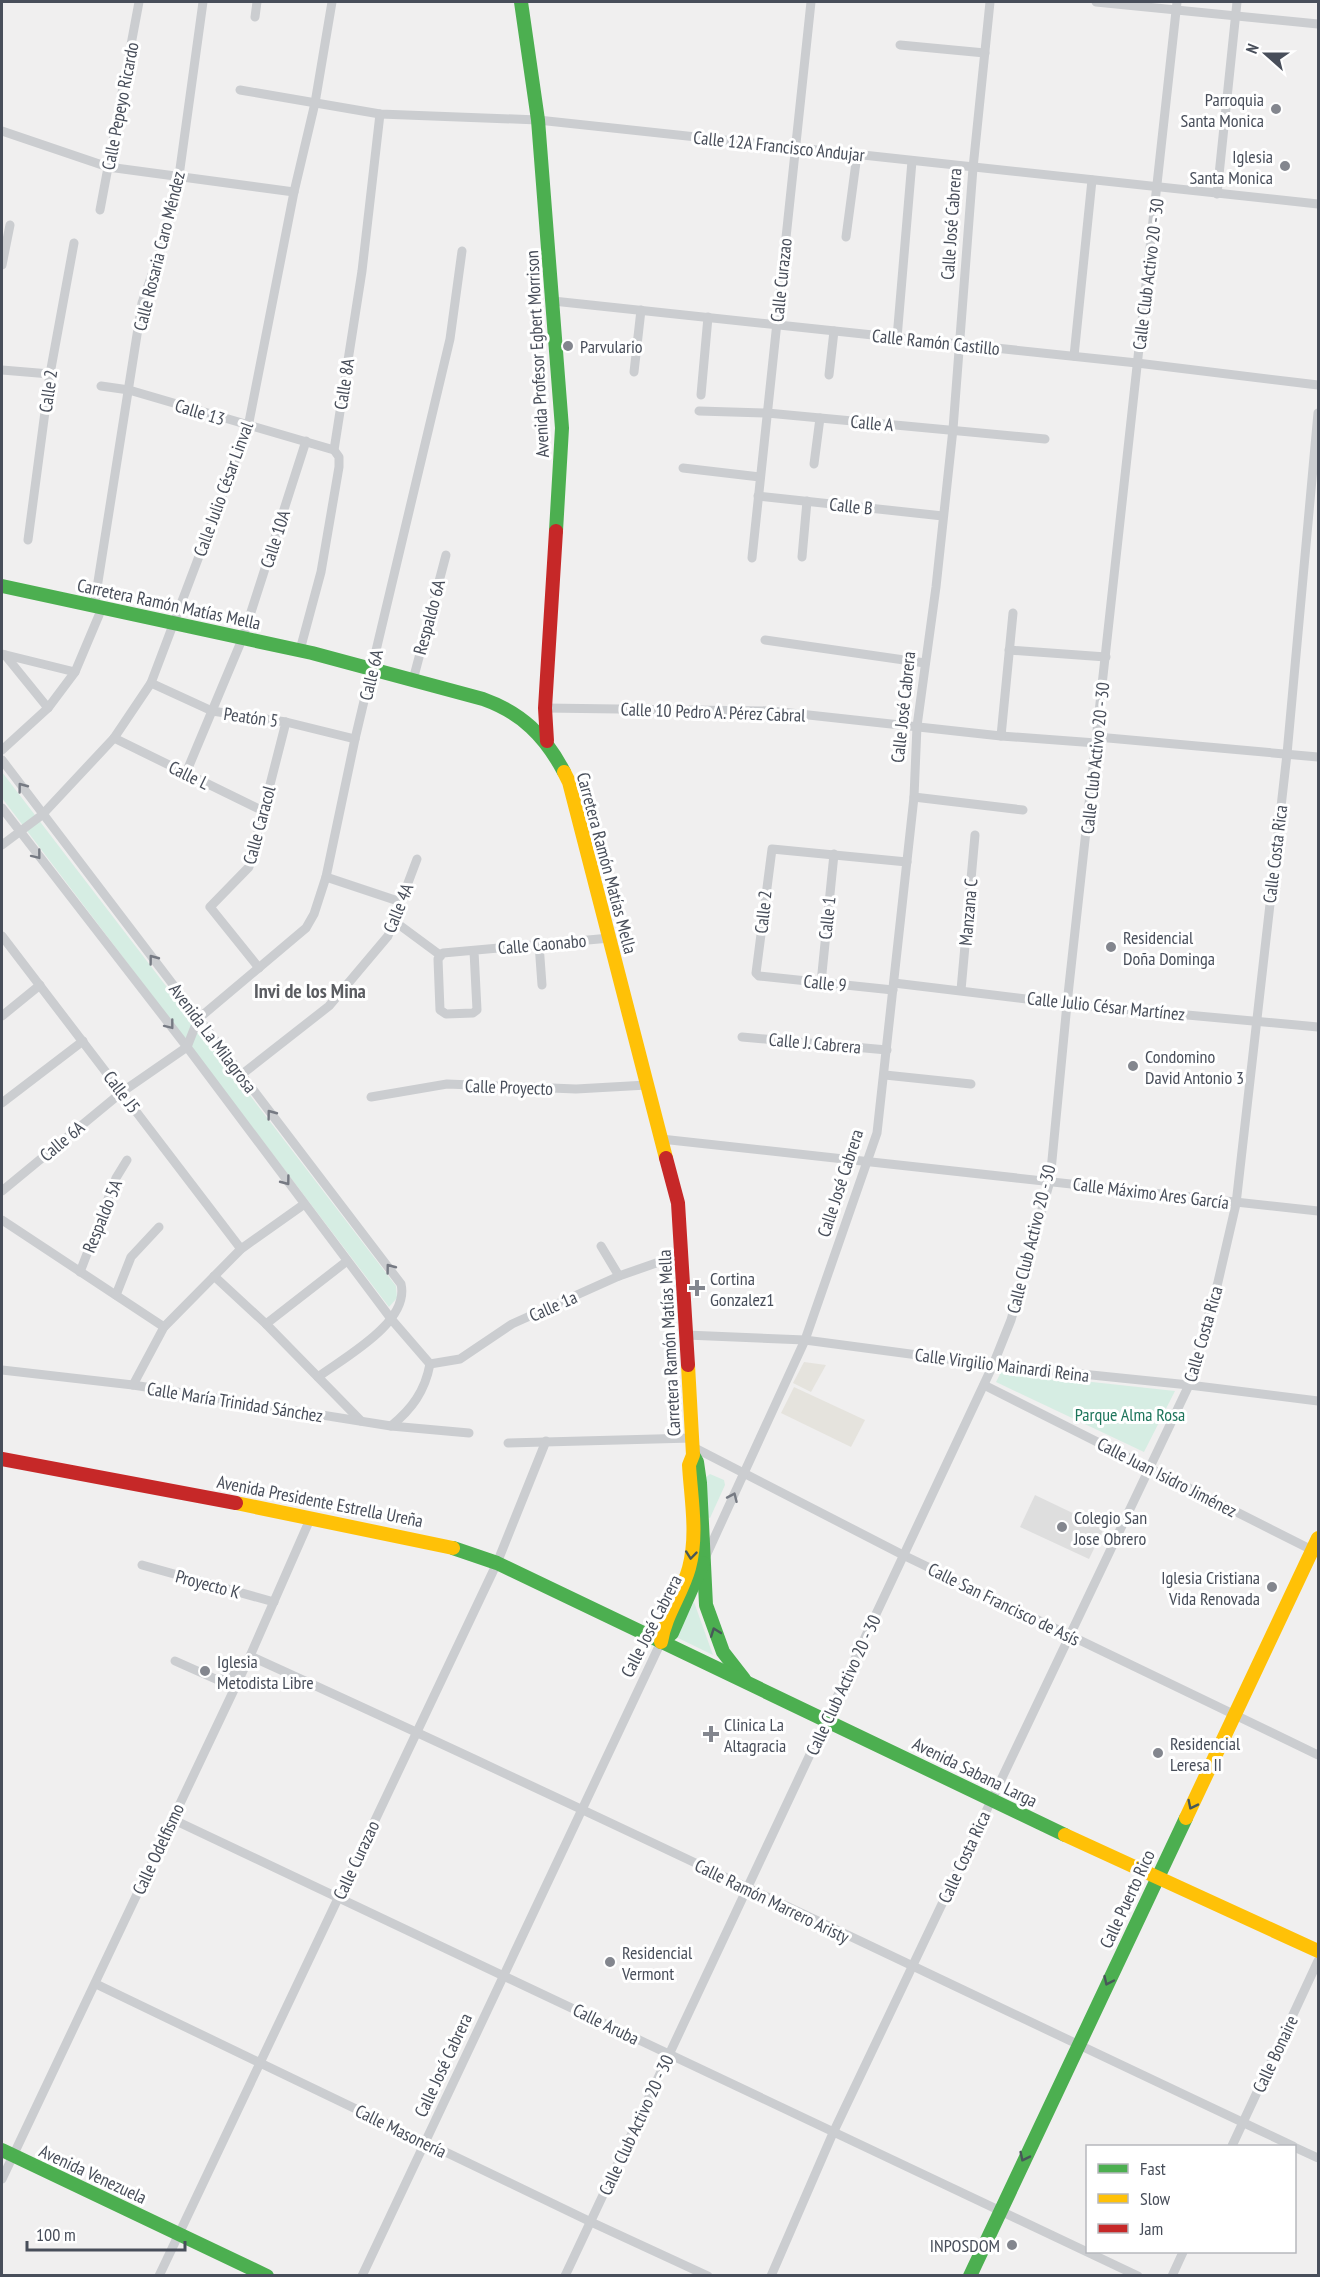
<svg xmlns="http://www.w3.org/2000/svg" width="1320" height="2277" viewBox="0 0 1320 2277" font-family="'PT Sans Narrow',sans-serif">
  <rect width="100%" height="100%" fill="#f0efef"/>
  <g fill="#e5e3dd">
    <polygon points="804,1362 826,1365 811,1392 793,1383"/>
    <polygon points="794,1387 865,1420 851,1447 781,1413"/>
  </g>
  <polygon fill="#dedede" points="1035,1495 1104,1528 1089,1559 1020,1527"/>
  <g fill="#d6ede3">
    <polygon points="2,772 396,1286 397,1298 389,1307 2,798"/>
    <polygon points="1001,1372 1175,1391 1144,1452 996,1382"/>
    <polygon points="710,1474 724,1480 725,1485 710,1518 707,1517 704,1479"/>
    <polygon points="694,1602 713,1655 676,1637"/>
  </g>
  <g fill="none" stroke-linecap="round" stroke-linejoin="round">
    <g stroke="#cbcdd0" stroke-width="9">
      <polyline points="1096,2 1318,24"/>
      <polyline points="255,17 257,2"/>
      <polyline points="900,45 985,53"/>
      <polyline points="240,90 380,114 538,120 1318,204"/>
      <polyline points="2,131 108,167 294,192"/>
      <polyline points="1217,194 1237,2"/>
      <polyline points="100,210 139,2"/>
      <polyline points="846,237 857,155"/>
      <polyline points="2,265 10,225"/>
      <polyline points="553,301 1137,363 1318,385"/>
      <polyline points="897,338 912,161"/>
      <polyline points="1074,356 1092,180"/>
      <polyline points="2,370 50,374"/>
      <polyline points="634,372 641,310"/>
      <polyline points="829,375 834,331"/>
      <polyline points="101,386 129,390 334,450"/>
      <polyline points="701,395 708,317"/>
      <polyline points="699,411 767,413 1045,439"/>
      <polyline points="814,464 820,418"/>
      <polyline points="683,468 760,477"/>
      <polyline points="758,496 943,516"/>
      <polyline points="28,540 50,374 74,243"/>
      <polyline points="802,557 807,501"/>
      <polyline points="752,558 811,2"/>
      <polyline points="94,607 142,303 161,249 179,176 203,2"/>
      <polyline points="765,640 925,663"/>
      <polyline points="300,650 321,572 339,467 339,457 334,450 362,271 380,114"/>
      <polyline points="1009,650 1106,657"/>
      <polyline points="2,654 75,672"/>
      <polyline points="5,655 48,708"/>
      <polyline points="413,680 446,555"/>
      <polyline points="151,683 212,711 286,722 355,739"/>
      <polyline points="545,708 772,711 1001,736 1096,743"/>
      <polyline points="1001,736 1013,613"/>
      <polyline points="1097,737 1318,757"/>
      <polyline points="114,738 263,811"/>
      <polyline points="2,750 48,708 75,672 102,608"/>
      <path d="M2,760L401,1284C410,1322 345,1357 318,1377"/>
      <polyline points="186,773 243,637 306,441"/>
      <polyline points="914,797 1023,810"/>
      <polyline points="2,808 187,1047 392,1320 430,1364"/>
      <polyline points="2,845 42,815 114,738 151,683 248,427 294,192 315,103 332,2"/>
      <polyline points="326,877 401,902"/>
      <polyline points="394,921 440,955"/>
      <polyline points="2,936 241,1249"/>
      <polyline points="539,944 542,985"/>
      <polyline points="474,951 477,1010 473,1013 446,1014 440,1010 438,959 443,953 610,938"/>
      <polyline points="259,968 210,907 249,867 286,722"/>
      <polyline points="821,983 834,854"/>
      <polyline points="894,983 1067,1004 1318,1027"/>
      <polyline points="893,990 759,976 756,973 772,849 907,862"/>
      <polyline points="961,990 975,835"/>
      <polyline points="2,1016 40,985"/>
      <polyline points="742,1037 887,1050"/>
      <polyline points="241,1075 329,1006 388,936 417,859"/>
      <polyline points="885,1075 971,1084"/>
      <polyline points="371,1097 447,1084 576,1089 647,1085"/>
      <polyline points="2,1103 83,1041"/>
      <polyline points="661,1139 1318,1211"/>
      <polyline points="2,1191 122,1092 187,1047 198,1019 306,928 314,914 326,877 355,739 450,339 462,251"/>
      <polyline points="2,1220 164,1327"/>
      <polyline points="601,1246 619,1276"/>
      <polyline points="80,1272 116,1178 127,1160"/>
      <polyline points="214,1276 266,1324 361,1421"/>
      <polyline points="116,1295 131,1257 159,1227"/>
      <polyline points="266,1324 347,1261"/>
      <polyline points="686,1335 805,1340 993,1365 1189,1385 1318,1401"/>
      <polyline points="430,1364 460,1359 512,1324 619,1276 682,1254"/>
      <polyline points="2,1370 133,1385 391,1426 469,1433"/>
      <polyline points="133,1385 164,1327 241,1249 303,1205"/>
      <polyline points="984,1385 1318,1553"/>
      <path d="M391,1426C412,1409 425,1391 430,1364"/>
      <polyline points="508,1443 692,1438"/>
      <polyline points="693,1447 903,1555 1318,1755"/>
      <polyline points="705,1558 805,1340 877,1133 914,797 917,726 936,587 953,429 973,168 990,2"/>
      <polyline points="142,1565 274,1602"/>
      <path d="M250,1656C600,1815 946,1983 1293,2146"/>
      <polyline points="175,1661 220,1681 227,1672 240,1677"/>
      <polyline points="172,1819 1138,2276"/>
      <polyline points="96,1984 591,2222 708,2276"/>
      <polyline points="1232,2146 1318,1961"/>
      <polyline points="1294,2147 1318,2158"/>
      <polyline points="2,2179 250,1656 311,1517"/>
      <polyline points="159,2276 497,1563 546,1441"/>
      <polyline points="362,2276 661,1642"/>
      <polyline points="565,2276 993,1365 1011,1320 1050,1181 1067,1004 1177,2"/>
      <polyline points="771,2276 833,2133 1189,1385 1218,1282 1236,1204 1287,754 1318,413"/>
      <polyline points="1172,2276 1183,2252"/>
    </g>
    <g stroke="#4caf50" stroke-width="14">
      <polyline points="521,2 538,120 562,428 556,531"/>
      <path d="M2,586L312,653L483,699C522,713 545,736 564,772"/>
      <polyline points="693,1455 697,1462 700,1483 706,1605 723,1652 744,1679"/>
      <polyline points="453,1548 497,1563 1065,1835"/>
      <polyline points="661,1642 672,1633 703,1563"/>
      <polyline points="2,2150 267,2276"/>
      <polyline points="970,2276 1186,1818"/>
    </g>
    <g stroke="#ffc107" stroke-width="14">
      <polyline points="564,772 569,782 666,1158"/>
      <polyline points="236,1503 453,1548"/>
      <path d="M661,1642C665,1615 682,1594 689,1568C698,1534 691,1499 689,1465L693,1455L688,1365"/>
      <polyline points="1186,1818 1318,1538"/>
      <polyline points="1065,1835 1318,1951"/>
    </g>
    <g stroke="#c62828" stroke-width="14">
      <polyline points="547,741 545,708 556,531"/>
      <polyline points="666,1158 678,1203 688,1365"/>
      <polyline points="2,1459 236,1503"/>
    </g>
  </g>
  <defs><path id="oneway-chevron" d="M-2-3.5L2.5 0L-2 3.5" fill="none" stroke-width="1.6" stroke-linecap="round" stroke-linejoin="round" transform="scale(1.5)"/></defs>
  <g stroke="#767a83">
    <use href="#oneway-chevron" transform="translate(22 787) rotate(-127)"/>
    <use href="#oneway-chevron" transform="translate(37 855) rotate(52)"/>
    <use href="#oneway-chevron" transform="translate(153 959) rotate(-127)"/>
    <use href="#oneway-chevron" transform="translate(170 1025) rotate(52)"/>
    <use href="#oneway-chevron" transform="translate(271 1114) rotate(-127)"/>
    <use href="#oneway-chevron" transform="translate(286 1181) rotate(53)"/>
    <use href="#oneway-chevron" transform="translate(390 1268) rotate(-127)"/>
    <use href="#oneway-chevron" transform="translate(733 1497) rotate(-66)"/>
  </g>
  <g stroke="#485859">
    <use href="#oneway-chevron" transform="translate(691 1555) rotate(96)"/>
    <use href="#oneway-chevron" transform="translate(715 1632) rotate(-110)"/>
    <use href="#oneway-chevron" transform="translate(1192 1805) rotate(116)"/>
    <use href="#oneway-chevron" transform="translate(1108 1981) rotate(115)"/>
    <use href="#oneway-chevron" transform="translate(1024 2157) rotate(116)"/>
  </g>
  <g fill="#83868e" stroke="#fff" stroke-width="2">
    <circle cx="1276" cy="109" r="6"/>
    <circle cx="1285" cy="166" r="6"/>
    <circle cx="568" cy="346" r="6"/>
    <circle cx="1111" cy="947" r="6"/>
    <circle cx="1133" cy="1066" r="6"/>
    <path d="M694 1279h6v6h6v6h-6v6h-6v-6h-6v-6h6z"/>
    <circle cx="1062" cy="1527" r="6"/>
    <circle cx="1272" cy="1587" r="6"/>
    <circle cx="205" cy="1671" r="6"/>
    <path d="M708 1725h6v6h6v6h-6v6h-6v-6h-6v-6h6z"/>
    <circle cx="1158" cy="1753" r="6"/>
    <circle cx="610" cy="1962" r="6"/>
    <circle cx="1012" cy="2245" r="6"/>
  </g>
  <g text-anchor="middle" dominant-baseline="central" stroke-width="6" stroke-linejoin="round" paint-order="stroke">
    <g font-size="18" fill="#484e5a" stroke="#fff" text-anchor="start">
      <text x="1264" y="99" text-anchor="end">Parroquia<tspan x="1264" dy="21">Santa Monica</tspan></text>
      <text x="1273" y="156" text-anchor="end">Iglesia<tspan x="1273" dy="21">Santa Monica</tspan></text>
      <text x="580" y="346">Parvulario</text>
      <text x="1123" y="937">Residencial<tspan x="1123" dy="21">Doña Dominga</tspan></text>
      <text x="1145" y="1056">Condomino<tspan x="1145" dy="21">David Antonio 3</tspan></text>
      <text x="710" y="1278">Cortina<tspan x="710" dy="21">Gonzalez1</tspan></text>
      <text x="1074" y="1517">Colegio San<tspan x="1074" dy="21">Jose Obrero</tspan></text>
      <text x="1260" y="1577" text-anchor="end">Iglesia Cristiana<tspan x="1260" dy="21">Vida Renovada</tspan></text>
      <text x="217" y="1661">Iglesia<tspan x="217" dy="21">Metodista Libre</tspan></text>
      <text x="724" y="1724">Clinica La<tspan x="724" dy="21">Altagracia</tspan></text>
      <text x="1170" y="1743">Residencial<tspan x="1170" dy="21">Leresa II</tspan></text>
      <text x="622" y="1952">Residencial<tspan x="622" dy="21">Vermont</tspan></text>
      <text x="1000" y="2245" text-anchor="end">INPOSDOM</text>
    </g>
    <g font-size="18" fill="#484e5a" stroke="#fff">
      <text transform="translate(120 106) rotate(-79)">Calle Pepeyo Ricardo</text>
      <text transform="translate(779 146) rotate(6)">Calle 12A Francisco Andujar</text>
      <text transform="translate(951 224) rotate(-86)">Calle José Cabrera</text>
      <text transform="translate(159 251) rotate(-76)">Calle Rosaria Caro Méndez</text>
      <text transform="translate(1148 274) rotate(-83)">Calle Club Activo 20 - 30</text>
      <text transform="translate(781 280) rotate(-84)">Calle Curazao</text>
      <text transform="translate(936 342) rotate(6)">Calle Ramón Castillo</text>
      <text transform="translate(537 354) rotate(-93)">Avenida Profesor Egbert Morrison</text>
      <text transform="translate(344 384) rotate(-81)">Calle 8A</text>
      <text transform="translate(48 391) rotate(-82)">Calle 2</text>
      <text transform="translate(200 412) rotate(17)">Calle 13</text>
      <text transform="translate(872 423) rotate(5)">Calle A</text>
      <text transform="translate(223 489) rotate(-70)">Calle Julio César Linval</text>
      <text transform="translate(851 506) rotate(6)">Calle B</text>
      <text transform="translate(275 539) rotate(-72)">Calle 10A</text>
      <text transform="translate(169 604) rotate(12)">Carretera Ramón Matías Mella</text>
      <text transform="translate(429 617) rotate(-75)">Respaldo 6A</text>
      <text transform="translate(371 675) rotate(-77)">Calle 6A</text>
      <text transform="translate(903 707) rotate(-84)">Calle José Cabrera</text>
      <text transform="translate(713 712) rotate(2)">Calle 10 Pedro A. Pérez Cabral</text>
      <text transform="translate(251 717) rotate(8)">Peatón 5</text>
      <text transform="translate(1095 758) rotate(-84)">Calle Club Activo 20 - 30</text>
      <text transform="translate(189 775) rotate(26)">Calle L</text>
      <text transform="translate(259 825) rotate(-75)">Calle Caracol</text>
      <text transform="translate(1275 854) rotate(-83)">Calle Costa Rica</text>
      <text transform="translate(607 863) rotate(75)">Carretera Ramón Matías Mella</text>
      <text transform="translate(398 908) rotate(-68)">Calle 4A</text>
      <text transform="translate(763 912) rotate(-84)">Calle 2</text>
      <text transform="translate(968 912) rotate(-85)">Manzana C</text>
      <text transform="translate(827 918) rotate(-84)">Calle 1</text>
      <text transform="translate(542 944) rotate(-5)">Calle Caonabo</text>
      <text transform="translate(825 983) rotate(6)">Calle 9</text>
      <text transform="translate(1106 1006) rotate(6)">Calle Julio César Martínez</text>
      <text transform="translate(213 1038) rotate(53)">Avenida La Milagrosa</text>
      <text transform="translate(815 1043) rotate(5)">Calle J. Cabrera</text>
      <text transform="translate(509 1087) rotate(2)">Calle Proyecto</text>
      <text transform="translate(122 1092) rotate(53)">Calle J5</text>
      <text transform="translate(62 1141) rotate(-40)">Calle 6A</text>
      <text transform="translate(840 1183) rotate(-72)">Calle José Cabrera</text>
      <text transform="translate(1151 1193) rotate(7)">Calle Máximo Ares García</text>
      <text transform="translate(102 1216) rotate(-68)">Respaldo 5A</text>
      <text transform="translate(1031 1239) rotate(-76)">Calle Club Activo 20 - 30</text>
      <text transform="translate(553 1306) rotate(-24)">Calle 1a</text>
      <text transform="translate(1203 1334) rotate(-74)">Calle Costa Rica</text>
      <text transform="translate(669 1343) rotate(-93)">Carretera Ramón Matías Mella</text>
      <text transform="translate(1002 1365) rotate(7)">Calle Virgilio Mainardi Reina</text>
      <text transform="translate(235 1402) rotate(9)">Calle María Trinidad Sánchez</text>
      <text transform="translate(1167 1477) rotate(27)">Calle Juan Isidro Jiménez</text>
      <text transform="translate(320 1501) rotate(11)">Avenida Presidente Estrella Ureña</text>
      <text transform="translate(208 1584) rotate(15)">Proyecto K</text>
      <text transform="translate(1004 1604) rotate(26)">Calle San Francisco de Asís</text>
      <text transform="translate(651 1626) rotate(-63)">Calle José Cabrera</text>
      <text transform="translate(843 1685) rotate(-65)">Calle Club Activo 20 - 30</text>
      <text transform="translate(975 1772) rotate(26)">Avenida Sabana Larga</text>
      <text transform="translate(158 1849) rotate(-65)">Calle Odelfismo</text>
      <text transform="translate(964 1857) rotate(-65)">Calle Costa Rica</text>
      <text transform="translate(356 1860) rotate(-65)">Calle Curazao</text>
      <text transform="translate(1127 1899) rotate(-65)">Calle Puerto Rico</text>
      <text transform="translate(772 1901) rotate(26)">Calle Ramón Marrero Aristy</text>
      <text transform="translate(606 2024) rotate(26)">Calle Aruba</text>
      <text transform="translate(1275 2054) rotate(-65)">Calle Bonaire</text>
      <text transform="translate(443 2065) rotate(-65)">Calle José Cabrera</text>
      <text transform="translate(636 2125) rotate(-65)">Calle Club Activo 20 - 30</text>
      <text transform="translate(401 2131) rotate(26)">Calle Masonería</text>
      <text transform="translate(93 2174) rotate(25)">Avenida Venezuela</text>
    </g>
    <g font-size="18" fill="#1e755b" stroke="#fff">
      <text x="1130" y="1414">Parque Alma Rosa</text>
    </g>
    <g font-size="20" font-weight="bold" fill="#5b5d62" stroke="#fff">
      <text x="310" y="991">Invi de los Mina</text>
    </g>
  </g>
  <rect width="1320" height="2277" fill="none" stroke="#484e5a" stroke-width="6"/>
  <rect x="1086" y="2145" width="210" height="108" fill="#ffffff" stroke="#b6b8bd" stroke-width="1.5"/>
  <rect x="1098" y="2164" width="30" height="9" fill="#4caf50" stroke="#b6b8bd" stroke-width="1.5"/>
  <text x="1140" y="2175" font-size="18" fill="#484e5a">Fast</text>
  <rect x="1098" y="2194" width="30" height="9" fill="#ffc107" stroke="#b6b8bd" stroke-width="1.5"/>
  <text x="1140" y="2205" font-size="18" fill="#484e5a">Slow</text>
  <rect x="1098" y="2224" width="30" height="9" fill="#c62828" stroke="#b6b8bd" stroke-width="1.5"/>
  <text x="1140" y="2235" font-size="18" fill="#484e5a">Jam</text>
  <g transform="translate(1266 54) rotate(291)" stroke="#ffffff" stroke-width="4.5" paint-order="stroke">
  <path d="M0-4.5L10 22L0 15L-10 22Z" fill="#484e5a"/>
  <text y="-9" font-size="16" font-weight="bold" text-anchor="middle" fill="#484e5a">N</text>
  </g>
  <path d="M27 2241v9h158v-9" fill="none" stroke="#484e5a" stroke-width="3"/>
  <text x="36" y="2241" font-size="18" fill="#484e5a" stroke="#ffffff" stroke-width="4.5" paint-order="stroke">100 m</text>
</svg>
